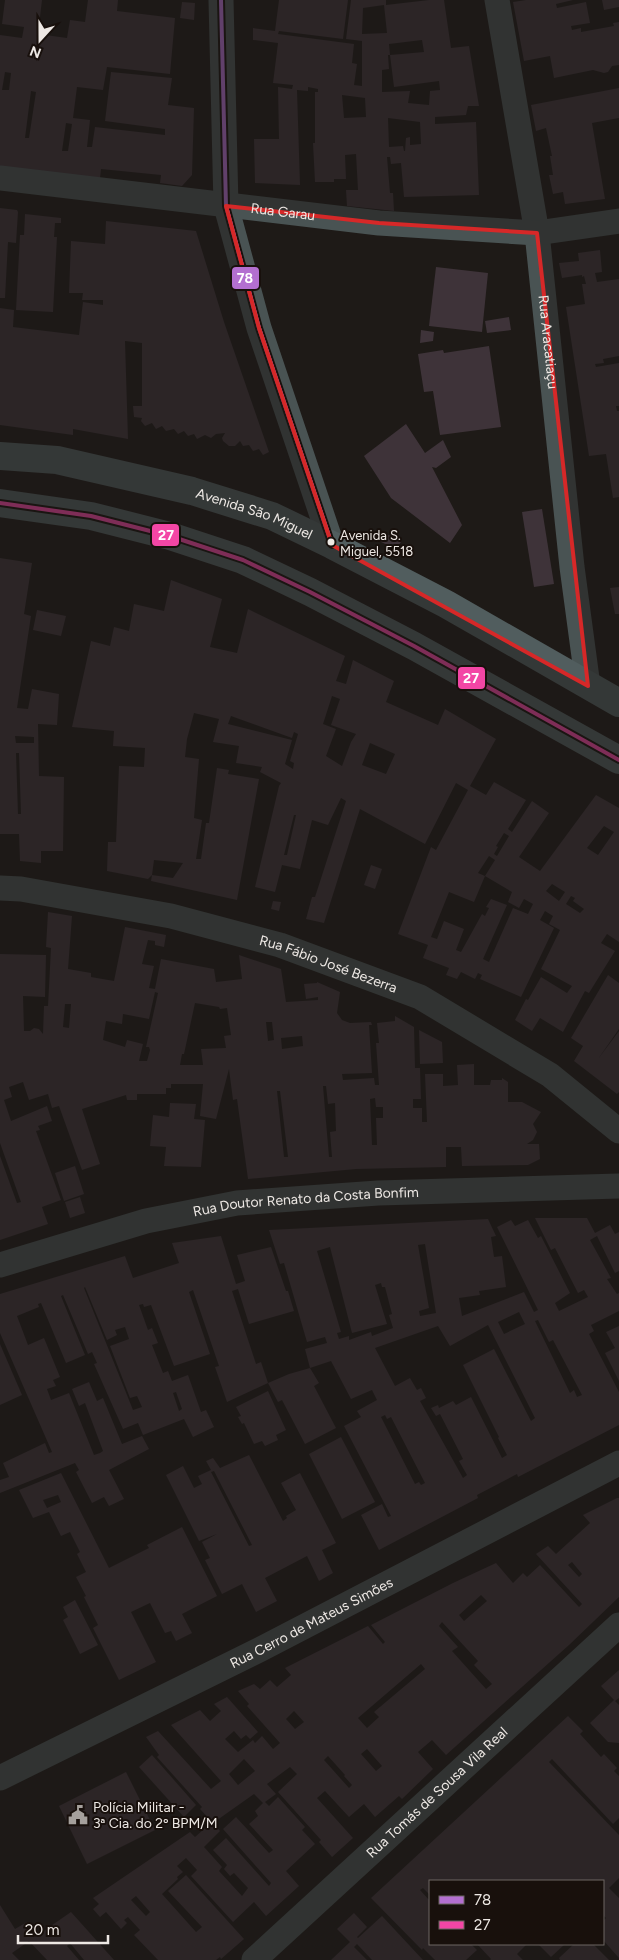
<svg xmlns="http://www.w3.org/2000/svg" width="619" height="1960" viewBox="0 0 619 1960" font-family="Figtree,sans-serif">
  <rect width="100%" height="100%" fill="#1e1a17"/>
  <g fill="#3e3339" fill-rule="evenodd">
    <path d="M5,0H42L38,34L67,38L70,20L85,22L88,0H118L117,11L175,18L170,74L107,67L103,90L77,87L73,118L90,120L87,147H92L95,127L165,135V129L105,121L111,72L172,78L168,105L194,108L192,175L182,186L160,183L161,175L101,169L100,178L0,168V35L22,38L24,27L2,24ZM5,72L11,73L9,90H2ZM31,91L36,92L29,138H25ZM66,123L72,124L68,151H62Z"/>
    <path d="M279,0H348L343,39L279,31L278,34L354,44L352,63L357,64L354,85L362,86V41L346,39L351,0H386V5L429,0H444L451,48L469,46L479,106H468L466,115L435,117V124L476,122L479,195L404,197L401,163L391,164L390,157H387L390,193H393L394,211L347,206L346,190H358L356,154L345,155L346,179H334V182H315L313,143H315V92H318V89L308,87V91L297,90L300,185L255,183L254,139H279L278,87L292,89L293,85L273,83L278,43L253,40V28L275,31ZM384,5L387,33L362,34L363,8ZM422,40L424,52L390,55L389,44ZM388,55H390L394,87L439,81L440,90L430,91L429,105L408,103L410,91L382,92V70L389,69ZM342,95L365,98L366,117L344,118ZM388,118L420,122L421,144L410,145V137L406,138L405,151H404L403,146L389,147Z"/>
    <polygon points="526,0 573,0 556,4 557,8 586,2 590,23 571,26 572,30 581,28 581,32 614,26 613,23 619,22 619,65 612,66 608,72 604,73 593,70 554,78 550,56 524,61 513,2"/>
    <polygon points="602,0 619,0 619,7 604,10"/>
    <polygon points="182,2 195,3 194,20 180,18"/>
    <polygon points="619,88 619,118 592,123 605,199 565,204 563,192 553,194 549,175 553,175 550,156 552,156 546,128 536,131 531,105"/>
    <polygon points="0,208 17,210 18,212 16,243 8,242 5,298 0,298"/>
    <polygon points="25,214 61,218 61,223 55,223 54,237 57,237 53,312 16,310 20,235 24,235"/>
    <polygon points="106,221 196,231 224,322 269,452 263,455 259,449 253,451 249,445 243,446 240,441 235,446 229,446 223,441 222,438 225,433 216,434 211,438 205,435 197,439 194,434 188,436 184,431 178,434 174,429 166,431 162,426 156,429 152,423 145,426 141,421 142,418 134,417 133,406 142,406 142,343 125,341 128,439 73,429 73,435 0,425 0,308 14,310 13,327 79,335 83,302 103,305 103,300 82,300 83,293 69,293 71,241 105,244"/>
    <polygon points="600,250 602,272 595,273 597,282 619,279 619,356 603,359 604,363 595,364 596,367 619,363 619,406 616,406 617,411 619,411 619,497 613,498 606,454 589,456 566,307 585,304 582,284 586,284 584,276 582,277 582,275 562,278 559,263 579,261 578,253"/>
    <polygon points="436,267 488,273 482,332 429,326"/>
    <polygon points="509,317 511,330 487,333 485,321"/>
    <polygon points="421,330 434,332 433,341 420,343"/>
    <polygon points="489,346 501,427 440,435 433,391 424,392 418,354 443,350 444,353"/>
    <polygon points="406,424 425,453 443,440 451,457 436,468 432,467 462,525 450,543 391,498 364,456"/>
    <polygon points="542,509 554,584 534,587 522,512"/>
    <polygon points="383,532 401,542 396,549 379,541"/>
    <path d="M0,558L32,563L24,614L31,616L17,708L28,709L32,689L59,694L57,725L38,724L39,776L64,777L63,851H41V863L20,861L19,834H0ZM15,736L34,737V743H16ZM16,753H19L21,814H18Z"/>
    <path d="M171,580L222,599L210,647L237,653L248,609L345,656L336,681L346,684L353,660L394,681L386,702L438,725L445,709L496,739L470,786L486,795L494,782L526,800L508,829L512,832L532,801L549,813L519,857L540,871L596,795L619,808V942L607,934L601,943L615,951L589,993L585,991L563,1032L540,1018L532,1031L515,1020L526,999L528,1000L541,977L567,993L572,986L541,969L560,930L549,924L553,916L545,911L540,920L554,928L521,997L480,979L482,975L478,973L475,979L461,972L457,979L446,975L449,968L423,958L428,945L398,934L431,847L436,850L468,790L456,783L425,844L360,809L324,923L306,919L312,897H315L346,801L341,798L328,825L312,820L300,869L282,865L275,892L255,887L279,786L281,783L260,772L262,767L236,763L239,746L213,742L219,719L194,713L187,739L185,757L199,759L194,818L202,820L196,859H201L206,823H209L217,768L229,770L228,774L259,779L237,900L151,881L152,875L148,879L107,871L108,842H116L119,766L144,767L145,748L113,746L114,731L72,727L91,641L110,646L114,627L129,631L134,604L164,611ZM332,696L340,699L331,725L356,734L351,742L342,766L326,756L336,729L323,724ZM231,716L292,738L294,732L298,734L290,761L294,763L293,769L285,764L292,740L228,724ZM370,743L395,754L386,774L362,765ZM294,815H296L287,855H284ZM604,826L614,832L598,855L587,848ZM504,833L509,836L497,856L494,854L498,847L496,846ZM489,856L495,860L485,876L512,892L508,902L519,908L524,899L533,904L528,914L513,908L489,962L483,959L507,905L491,899L486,907L489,908L485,916L482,914L461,952L456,950L464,929L444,921L437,939L431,937L449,892L474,902L485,876L478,873ZM154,860L183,863L173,878L152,875ZM552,884L565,892L559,901L546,891ZM571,896L575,898L573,901L584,909L580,913L566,904Z"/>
    <polygon points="619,587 619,614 615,614 610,588"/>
    <polygon points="37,610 66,616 61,636 33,630"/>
    <polygon points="371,865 382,869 375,889 364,885"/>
    <polygon points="273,901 281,902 279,911 271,909"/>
    <path d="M48,912L72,916L68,969L91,973V977L114,981L125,927L166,935L164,947L155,945V941L148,940L142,964L154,966L149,988L155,989L161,959L214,969L216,982L242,979L239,955L281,969L286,1002L318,1000V997L306,999L304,984L317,983V982L340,992L337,1013L342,1020L350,1023L371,1022L372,1025H369L372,1073L342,1074L343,1080L374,1078L375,1085H379L376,1043H379L377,1023L395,1021V1016L414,1027L415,1068H420L421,1099H413V1108H422V1122H427L425,1074H443V1086L458,1085L457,1065L474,1064V1085H490L491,1080H502V1078L508,1082V1102H522L541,1112L533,1124L537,1132L533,1140L527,1144H539L540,1159L528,1165L462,1166L461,1147H446V1167L356,1169L248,1179L237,1099L233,1100L229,1069L216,1119L200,1116L203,1084H171V1088H166V1094H137V1100H127L126,1095L82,1109L100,1164L82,1170L59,1106L52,1108L48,1094L29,1100L23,1082L9,1087L12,1097L4,1100L11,1121L47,1106L52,1121L38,1126L40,1130L36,1131L61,1200L42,1207L48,1224L0,1240V1156L17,1203L21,1202L0,1143V954L46,955L45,997L23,996L24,1031H30L34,1028L39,1029L43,1034L44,1006H48L51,948L46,947ZM155,992L158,993L146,1047H149L150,1050L147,1061H139L143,1044L127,1040L125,1047L103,1040L106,1021L122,1024L123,1014L149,1019ZM195,1003L219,1007L220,1009L227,1008L231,1035L224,1036L226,1048L201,1049L203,1065H180L182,1054H184ZM65,1004H71L69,1028L63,1027ZM266,1022H272L274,1040L268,1041ZM302,1036L303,1046L282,1049L281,1038ZM323,1086H326L328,1104L335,1103L336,1131L330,1132L332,1157H329ZM277,1091H280L288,1157H284ZM375,1098L376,1107H383V1118H376L377,1145H372L370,1099Z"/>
    <polygon points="608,975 619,983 619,1029 598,1059 619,1031 619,1092 617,1094 574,1061 583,1046 571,1038"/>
    <polygon points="419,1030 442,1042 443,1063 420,1064"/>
    <polygon points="170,1103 196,1104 194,1119 205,1120 201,1167 164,1166 166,1147 150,1146 153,1115 169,1117"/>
    <polygon points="75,1166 84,1194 64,1201 55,1173"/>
    <polygon points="80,1197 85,1213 70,1218 65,1202"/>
    <path d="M535,1218H587L595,1233L610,1225L615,1234L619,1232V1271L615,1273L597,1236L590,1240L611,1278L607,1279L617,1294L619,1293V1311L591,1325L594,1331L589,1334L619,1392V1425L518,1477L517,1474L477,1495L478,1498L379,1550L361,1515L382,1504L388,1517L391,1516L344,1426L361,1417L357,1411L377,1400L372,1390L351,1399L331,1361L310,1368L305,1349L327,1343L325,1337L307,1342L284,1263L280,1264L269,1230L488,1219L496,1236L491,1237L494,1257L502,1256L506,1287L479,1291L480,1295L459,1298L462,1316L524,1292L534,1312L538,1310L497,1227L511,1220L515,1226L528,1220L538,1238L541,1236L570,1293L555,1303L559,1311L588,1297L584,1290L578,1293L555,1248L551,1250ZM425,1244L436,1313L420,1316L419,1311L429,1308L418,1245ZM330,1247L352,1333L387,1324L375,1285L381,1283L382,1287H385L392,1314L389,1315L393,1328L372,1336L371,1332L349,1340V1336L339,1339L337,1333L341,1332L317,1251ZM519,1312L525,1324L504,1334L498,1322ZM538,1320L549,1342L553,1340L582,1395L577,1397L574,1390L570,1393L535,1321ZM488,1325L535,1418L531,1421L494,1349L463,1365L499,1437L498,1438L507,1455L502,1458L471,1397L456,1405L453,1401L439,1408L438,1405L431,1408L436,1416L440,1414L463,1459L459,1461L467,1475L463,1478L420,1401L426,1398L421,1388L417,1390L410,1378L395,1386L375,1348L438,1326L450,1346ZM385,1415L387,1419L391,1417L425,1483L421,1485L419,1482L415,1484L381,1417Z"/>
    <path d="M221,1236L236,1284L245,1281L237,1255L271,1247L286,1291H288L294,1311L249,1324L238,1289L232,1291L256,1364L261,1362L268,1383L227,1402L215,1367L219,1366L193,1290L189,1292L210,1354L174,1366L151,1305L144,1307L143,1304L139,1305L148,1330L152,1328L158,1343L152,1345L163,1373L168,1371L172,1381L188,1375L201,1412L206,1410L214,1427L193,1437L184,1419L143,1435L138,1423L123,1429L94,1364L97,1363L92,1352L88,1354L63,1295L61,1296L85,1355L66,1363L41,1303L38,1304L39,1307L17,1316L28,1345L44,1338L60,1377L53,1380L56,1386L47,1389L51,1400L69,1393L94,1455L100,1453L103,1451L85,1403L79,1406L72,1389L89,1382L97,1401L103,1398L122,1444L142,1436L149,1449L109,1470L124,1499L109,1506L104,1497L92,1503L76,1472L79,1470L75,1463L0,1493V1480L9,1477L3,1463L45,1443L49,1453L52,1452L0,1333V1294L125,1256L133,1278L179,1263L172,1243ZM85,1287L107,1340L117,1335L115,1330L125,1327L129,1339L110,1346L130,1398L137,1396L142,1407L133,1410L84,1288ZM176,1392L182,1409L179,1411L173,1393Z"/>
    <polygon points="619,1326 619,1381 605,1353 615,1348 606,1332"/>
    <polygon points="0,1344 22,1395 0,1405"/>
    <polygon points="310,1368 319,1383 314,1386 336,1428 305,1444 282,1400 278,1402 268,1383 289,1374"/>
    <polygon points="268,1391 286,1430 276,1435 278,1440 265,1446 262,1441 254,1444 244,1423 242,1424 238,1417 241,1416 236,1407"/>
    <polygon points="341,1437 375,1502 342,1519 309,1454"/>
    <path d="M249,1455L283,1521L287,1518L286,1516L296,1510L281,1483L300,1473L336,1543L322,1550L333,1573L319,1581L307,1556L265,1578L277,1601L256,1612L242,1584L222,1594L205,1560L210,1558L202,1542L217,1534L199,1541L166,1475L183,1466L194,1488L202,1484L198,1476L211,1470L206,1461L213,1458L220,1468ZM214,1471L252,1545L249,1546L211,1472Z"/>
    <path d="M61,1473L109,1568L149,1548L147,1545L182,1527L217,1596L182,1614L192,1633L176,1641L171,1631L165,1633L150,1603L131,1612L156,1662L119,1680L93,1628L98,1625L84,1597L86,1596L76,1577L86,1572L77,1554L80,1552L70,1532L61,1536L49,1512L33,1518L19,1490ZM58,1495L61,1502L47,1508L43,1500Z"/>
    <path d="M617,1498H619V1597L569,1645L446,1755L432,1740L418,1752L433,1769L402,1799L399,1796L375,1817L364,1804L349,1817L325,1791L317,1798L353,1838L332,1857L319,1842L321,1840L278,1792L297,1774L290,1767L267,1784L276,1794L265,1802L269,1806L278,1797L305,1827L302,1830L315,1844L286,1871L299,1886L266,1916L254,1902L233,1922L191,1876L197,1870L186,1858L177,1866L183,1872L177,1877L178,1879L162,1894L196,1932L202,1927L168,1891L186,1875L244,1939L221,1959L220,1957L216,1960H158L134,1935L140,1930L128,1917L124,1920L127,1923L121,1929L106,1912L100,1917L93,1909L99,1904L93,1898L190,1832L195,1837L212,1822L220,1831L204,1847L222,1867L219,1871L242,1896L248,1888L234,1873L230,1876L224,1869L227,1865L213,1850L226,1838L269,1886L271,1883L223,1829L236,1817L269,1853L273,1850L249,1824L258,1816L255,1811L263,1803L254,1794L213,1823L200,1809L202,1807L157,1757L159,1755L146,1737L158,1731L211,1789L221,1781L171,1725L200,1710L210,1721L221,1711L214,1704L227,1697L258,1732L250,1739L246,1735L241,1739L234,1731L225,1739L238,1752L253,1740L255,1743L262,1736L273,1749L280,1743L247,1706L249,1704L238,1691L254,1684L260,1689L270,1680L277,1687L291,1675L285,1668L368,1626L383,1644L385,1642L371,1625L453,1583L496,1563L513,1583L523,1573L527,1577L540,1565L579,1607L582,1604L536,1554L548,1546L556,1554L590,1523L583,1515ZM572,1562L582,1574L579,1577L568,1565ZM481,1595L487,1601L464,1621L459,1615ZM442,1622L478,1661L474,1665L492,1684L486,1689L452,1651L458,1647L439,1626ZM421,1664L425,1669L374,1712L379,1717L367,1728L358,1718ZM294,1711L304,1722L295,1729L286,1719ZM367,1749L382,1766L376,1771L361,1754ZM328,1756L345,1775L344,1776L352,1785L349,1788L324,1760ZM244,1759L255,1771L238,1785L229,1774ZM136,1896L150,1912L146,1916L131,1900Z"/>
    <polygon points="75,1600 98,1645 80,1654 63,1620 68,1617 63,1607"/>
    <polygon points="619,1670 619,1698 615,1701 619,1705 619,1743 608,1742 590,1723 614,1700 601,1686"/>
    <polygon points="568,1716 583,1731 580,1734 601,1757 604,1754 617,1768 614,1771 619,1776 619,1818 613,1824 552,1759 549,1762 619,1835 619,1878 609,1888 619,1898 619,1958 603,1940 603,1921 606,1918 603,1915 603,1881 430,1881 430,1895 423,1888 420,1890 430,1901 430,1944 471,1944 477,1950 466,1960 435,1960 423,1948 422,1950 371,1898"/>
    <polygon points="152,1755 196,1805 184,1817 139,1767"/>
    <polygon points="126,1772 155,1830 87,1864 59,1806"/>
    <polygon points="0,1905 15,1929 27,1922 35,1937 71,1912 114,1960 84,1960 70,1943 67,1946 79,1960 47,1960 29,1941 12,1953 19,1960 0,1960"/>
    <polygon points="354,1913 367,1927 357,1937 358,1938 382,1916 423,1960 372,1960 357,1944 354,1947 367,1960 331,1960 350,1942 337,1929"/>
    <polygon points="477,1944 527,1944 517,1954 523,1960 490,1960 491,1959"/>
    <polygon points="538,1944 565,1944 551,1957"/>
    <polygon points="574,1944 593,1944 609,1960 560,1960 559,1958"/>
  </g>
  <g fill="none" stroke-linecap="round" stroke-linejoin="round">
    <g stroke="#495353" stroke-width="25">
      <polyline points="221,0 226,206 259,328 332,545"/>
      <path id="s1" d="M497,0L537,233L572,567L588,686"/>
      <path id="s2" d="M0,178L379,223L537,233L619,221"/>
      <path id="s3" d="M0,888L21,889L171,916L280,945L420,997L550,1075L619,1131"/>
      <path id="s4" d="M0,1265L146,1221L237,1203L378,1193L619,1186"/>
      <path id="s5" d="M0,1778L261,1649L619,1463"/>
      <path id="s6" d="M254,1960L619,1625"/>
    </g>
    <g stroke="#515d5e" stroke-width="28">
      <path id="s7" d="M0,456L57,460L192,491L272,516L332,545L446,604L619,703"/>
      <polyline points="0,503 91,516 170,536 243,560 310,592 414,646 619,760"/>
    </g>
    <defs>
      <polyline id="bus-1" points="221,0 226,206 259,328 332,545"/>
      <polyline id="bus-2" points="0,503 91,516 170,536 243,560 310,592 414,646 619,760"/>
    </defs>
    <use href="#bus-1" stroke="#18100c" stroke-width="8"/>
    <use href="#bus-2" stroke="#18100c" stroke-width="8"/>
    <use href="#bus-1" stroke="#b36fd0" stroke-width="4"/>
    <use href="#bus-2" stroke="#f346a5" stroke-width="4"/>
  </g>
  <path d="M0 0H619V1960H0ZM226,206L379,223L537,233L588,686L332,545L259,328Z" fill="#1e1a17" fill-opacity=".55" fill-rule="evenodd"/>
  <path fill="none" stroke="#d62828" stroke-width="4" stroke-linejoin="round" d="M226,206L379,223L537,233L588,686L332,545L259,328Z"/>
  <defs>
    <symbol id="civic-bare" viewBox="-9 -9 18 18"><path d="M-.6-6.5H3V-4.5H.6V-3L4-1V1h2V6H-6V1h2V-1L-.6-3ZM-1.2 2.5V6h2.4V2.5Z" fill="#a5a09c" stroke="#18100c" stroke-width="2.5" paint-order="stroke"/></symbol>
  </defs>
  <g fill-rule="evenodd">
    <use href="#civic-bare" x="64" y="1801" width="28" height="28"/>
  </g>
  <circle fill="#ede8e4" stroke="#18100c" stroke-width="2" cx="331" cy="542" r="4.5"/>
  <g text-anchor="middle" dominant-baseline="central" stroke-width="4" stroke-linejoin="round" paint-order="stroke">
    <g font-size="13" fill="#ede8e4" stroke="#18100c" text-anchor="start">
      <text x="340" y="535">Avenida S.<tspan x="340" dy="16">Miguel, 5518</tspan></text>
    </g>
    <g font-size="14" fill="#ede8e4" stroke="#18100c">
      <text stroke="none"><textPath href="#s2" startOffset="285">Rua Garau</textPath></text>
      <text stroke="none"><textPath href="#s1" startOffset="346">Rua Aracatiaçu</textPath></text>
      <text stroke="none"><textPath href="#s7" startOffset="262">Avenida São Miguel</textPath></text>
      <text stroke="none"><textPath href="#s3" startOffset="338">Rua Fábio José Bezerra</textPath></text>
      <text stroke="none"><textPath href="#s4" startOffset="314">Rua Doutor Renato da Costa Bonfim</textPath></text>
      <text stroke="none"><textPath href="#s5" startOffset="348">Rua Cerro de Mateus Simões</textPath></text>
      <text stroke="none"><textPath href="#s6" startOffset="248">Rua Tomás de Sousa Vila Real</textPath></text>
    </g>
    <g font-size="14" fill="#ede8e4" stroke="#18100c" text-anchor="start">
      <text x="93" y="1807">Polícia Militar -<tspan x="93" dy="16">3ª Cia. do 2º BPM/M</tspan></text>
    </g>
  </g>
  <g stroke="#18100c" stroke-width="2">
    <rect x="231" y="266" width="29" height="24" rx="5" fill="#b36fd0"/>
    <rect x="151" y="523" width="29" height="24" rx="5" fill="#f346a5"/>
    <rect x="457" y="666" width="29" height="24" rx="5" fill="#f346a5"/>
  </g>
  <g font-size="14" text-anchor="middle" font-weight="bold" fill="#fff">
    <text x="245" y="283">78</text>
    <text x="166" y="540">27</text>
    <text x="471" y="683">27</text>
  </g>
  <rect x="429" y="1880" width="175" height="65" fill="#18100c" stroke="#6d6662"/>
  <rect x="439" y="1896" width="25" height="8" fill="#b36fd0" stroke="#6d6662"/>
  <text x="474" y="1905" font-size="15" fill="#ede8e4">78</text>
  <rect x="439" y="1921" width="25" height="8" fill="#f346a5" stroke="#6d6662"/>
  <text x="474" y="1930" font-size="15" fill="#ede8e4">27</text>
  <g transform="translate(40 40) rotate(201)" stroke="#18100c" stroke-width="4" paint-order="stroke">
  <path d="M0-4L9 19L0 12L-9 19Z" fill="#ede8e4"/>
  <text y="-8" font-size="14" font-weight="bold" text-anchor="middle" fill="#ede8e4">N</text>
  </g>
  <path d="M18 1935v8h90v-8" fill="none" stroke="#ede8e4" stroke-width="2.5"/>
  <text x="25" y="1935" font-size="15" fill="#ede8e4" stroke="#18100c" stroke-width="4" paint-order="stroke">20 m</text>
</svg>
